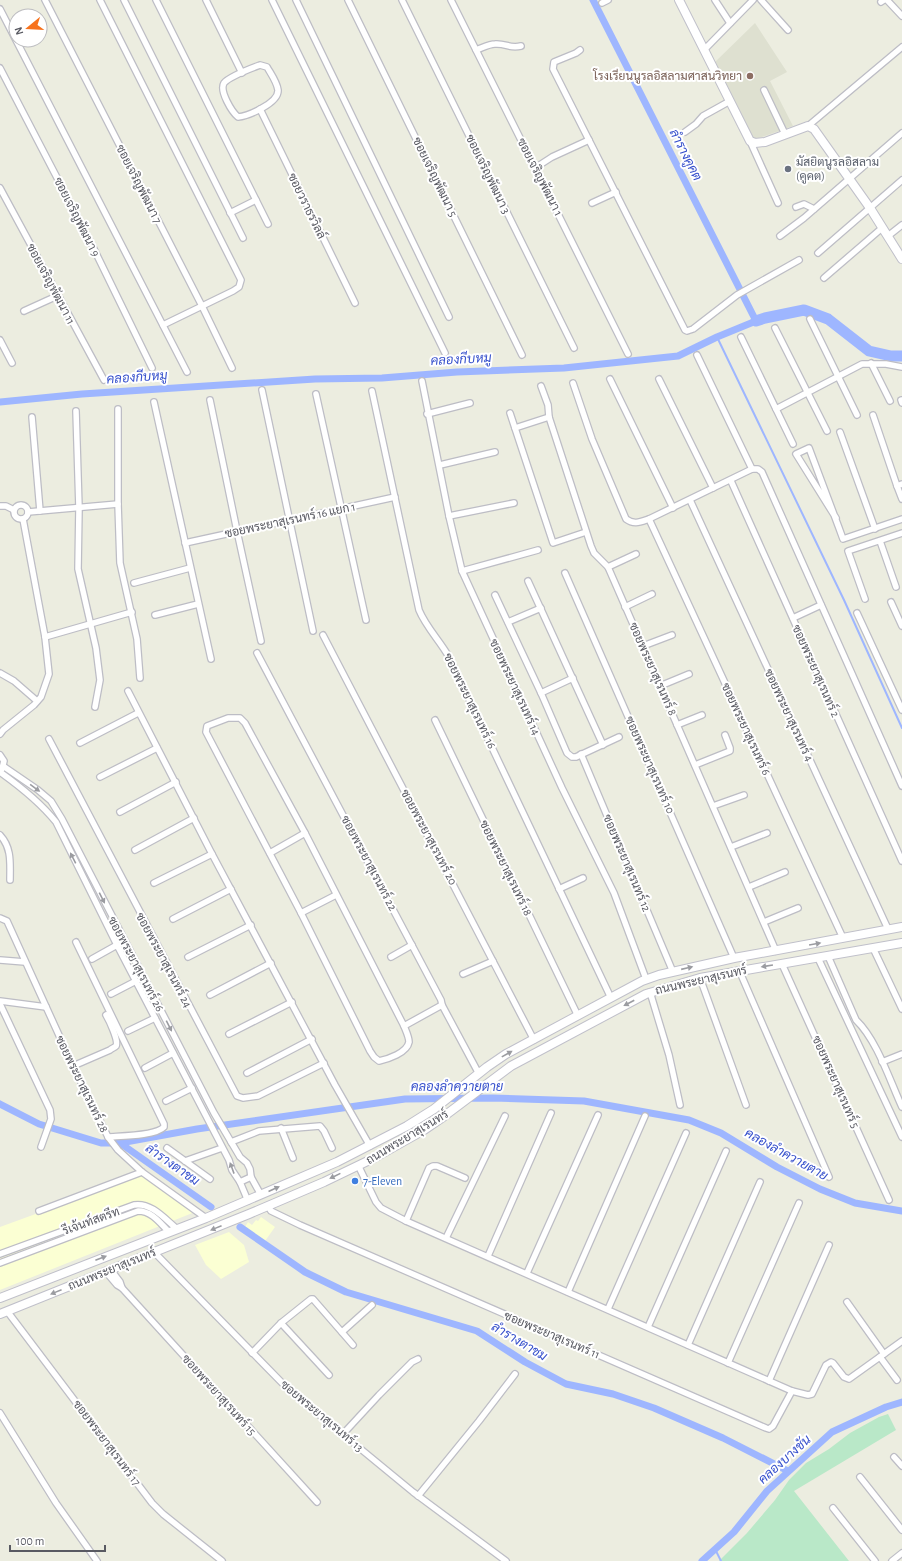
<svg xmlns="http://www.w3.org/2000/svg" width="902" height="1561" viewBox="0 0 902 1561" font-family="'Alegreya Sans',Sarabun,sans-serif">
  <rect width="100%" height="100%" fill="#ecede0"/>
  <g fill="#fbffd3">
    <polygon points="142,1175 195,1212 0,1290 0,1227"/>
    <polygon points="261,1217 275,1227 265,1241 245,1227 248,1222 252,1225 256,1220 258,1221"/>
    <polygon points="229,1232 244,1245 249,1262 221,1279 206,1265 195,1245"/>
  </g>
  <polygon fill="#dee0d0" points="755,23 787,72 770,81 793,126 756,139 751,137 715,62"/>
  <polygon fill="#b9e8c8" points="888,1414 896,1430 794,1491 849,1561 719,1561 747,1533 775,1500 789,1480 806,1463 829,1449 850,1433 879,1417"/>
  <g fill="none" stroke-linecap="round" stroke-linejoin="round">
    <g stroke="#9eb6ff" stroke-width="2">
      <polyline points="717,337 844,600 902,728"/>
      <polyline points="715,1549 721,1561"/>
    </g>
    <g stroke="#9eb6ff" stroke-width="7">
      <polyline points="0,402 82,394 315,379 382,378 457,372 564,368 678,356 717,337 756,321 593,0"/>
      <polyline points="0,1104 39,1124 101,1143 120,1143 197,1129 405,1099 493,1098 584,1101 689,1120 721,1133 777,1167 820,1189 855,1203 902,1211"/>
      <polyline points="120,1143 211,1207"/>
      <polyline points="240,1227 305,1272 346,1292 477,1331 525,1362 566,1384 613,1394 654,1408 723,1438 788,1471"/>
      <polyline points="702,1561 734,1532 767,1491 832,1432 886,1407 902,1402"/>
    </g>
    <polyline stroke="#9eb6ff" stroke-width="11" points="756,321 765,318 804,310 828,319 869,351 891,356 902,356"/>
    <defs>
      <g id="street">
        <polyline points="45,0 202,306 232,368"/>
        <polyline points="100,0 241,280 239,287 233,291 163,325"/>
        <polyline points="124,0 243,238"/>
        <polyline points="156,0 268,224"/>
        <polyline points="206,0 242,73"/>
        <polyline points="272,0 445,353"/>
        <polyline points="296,0 449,317"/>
        <polyline points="348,0 522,355"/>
        <polyline points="402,0 574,348"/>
        <polyline points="451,0 628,354"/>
        <polyline points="715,0 730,23"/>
        <polyline points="761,0 788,30"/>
        <polyline points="887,0 902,16"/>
        <polyline points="881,2 884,0"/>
        <polyline points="602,3 608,0"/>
        <polyline points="0,9 187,372"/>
        <path d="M476,50C482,48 489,44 495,44C506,43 509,49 521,46"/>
        <polyline points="580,50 576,53 554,62 553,69 685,330 687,331 693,329 737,295 799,260"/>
        <polyline points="704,50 753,0"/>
        <path d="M260,65L267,67C271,74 277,82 278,90C279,103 248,116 238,117C232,112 219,91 224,83C230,76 252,68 260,65Z"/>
        <polyline points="0,68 92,245 152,368"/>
        <polyline points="764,90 785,134"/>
        <polyline points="260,109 355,303"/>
        <polyline points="808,126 902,47"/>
        <polyline points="685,132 696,124 703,116 730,101"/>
        <polyline points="750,141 778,203"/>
        <polyline points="535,168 552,157 589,140"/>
        <polyline points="0,188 104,380"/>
        <polyline points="592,203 616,192"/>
        <polyline points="796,207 804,204 814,209"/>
        <polyline points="230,213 256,200"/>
        <polyline points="780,236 804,218 902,133"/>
        <polyline points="888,236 902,225"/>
        <polyline points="818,253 902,180"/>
        <polyline points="824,278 882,228"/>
        <polyline points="24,311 57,296"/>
        <polyline points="810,319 857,415"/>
        <polyline points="775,328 827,431"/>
        <polyline points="741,337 793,444"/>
        <polyline points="0,340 12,363"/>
        <polyline points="697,355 752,469"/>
        <polyline points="871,363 890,401"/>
        <polyline points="610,379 673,508"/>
        <polyline points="659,379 713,488"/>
        <polyline points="422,381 449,516 462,571 562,788 614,893 646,979"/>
        <path d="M573,383L592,439L626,519C634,525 640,522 649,519L752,469H758L762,472L902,786"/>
        <polyline points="541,386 548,405 549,417 591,546 594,553 608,567 776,951"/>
        <polyline points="262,390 313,631"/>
        <path d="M372,391L419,610C426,627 440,641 449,657L611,998"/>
        <polyline points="316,394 366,620"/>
        <polyline points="210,400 237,531 261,641"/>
        <polyline points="901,400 902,403"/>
        <polyline points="154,402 211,659"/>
        <polyline points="118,409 118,504 120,563 137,639 140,678"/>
        <polyline points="776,409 862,364 886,364 902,367"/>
        <polyline points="76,411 79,508 78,569 96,648 100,680 95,707"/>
        <polyline points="510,413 553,543 586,532"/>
        <polyline points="427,414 470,403"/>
        <polyline points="873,415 897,486"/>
        <polyline points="32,417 40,511"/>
        <polyline points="515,428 549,417"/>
        <polyline points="840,432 875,529"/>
        <polyline points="440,465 495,452"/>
        <polyline points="731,481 902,861"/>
        <polyline points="902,484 897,486 902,499"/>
        <polyline points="690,500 888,929"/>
        <circle cx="21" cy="512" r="7"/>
        <polyline points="0,506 6,506 14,510"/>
        <polyline points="28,512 118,504"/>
        <polyline points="449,516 514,503"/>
        <polyline points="836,518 796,454 809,448 839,528 843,539 902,519"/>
        <polyline points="649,519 843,938"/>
        <polyline points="880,541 896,587"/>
        <polyline points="185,543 395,497"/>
        <polyline points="608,567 636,554"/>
        <polyline points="462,571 538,550"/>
        <polyline points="565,573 734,958"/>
        <polyline points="528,581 603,745"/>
        <polyline points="134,583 190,568"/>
        <polyline points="495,595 541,693 567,753 572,757 576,757 619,737"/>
        <polyline points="865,599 848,551 902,533"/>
        <polyline points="891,602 902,626"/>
        <polyline points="625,607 652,594"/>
        <polyline points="857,613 902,710"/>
        <polyline points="155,615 198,604"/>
        <polyline points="793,618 821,605"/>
        <polyline points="508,622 541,608"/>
        <polyline points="323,635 534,1040"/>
        <polyline points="45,637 132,612"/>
        <polyline points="643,646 672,635"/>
        <polyline points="257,653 441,1000 442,1005 479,1074"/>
        <polyline points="0,673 14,681 37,701"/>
        <polyline points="660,686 689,674"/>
        <polyline points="128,691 212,854 335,1085 370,1146"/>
        <polyline points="541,693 573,678"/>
        <path d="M228,718H240L245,723L305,833L404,1026C406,1031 409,1037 409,1042C407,1053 388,1059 379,1061L374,1057L370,1051L301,913L206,732L207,726Z"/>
        <polyline points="435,720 578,1016"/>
        <polyline points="677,725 702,715"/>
        <polyline points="0,734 3,730 34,705 41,697 49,674 45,637 23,519"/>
        <polyline points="49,739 237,1096 243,1098 258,1096 324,1063"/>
        <polyline points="80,743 138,713"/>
        <polyline points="581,754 673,972"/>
        <polyline points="0,755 4,761 2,769"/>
        <polyline points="695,765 730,751 730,748 725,735"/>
        <polyline points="3,766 38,790 51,801 62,819 214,1113 240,1157 247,1163 250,1169 251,1177 261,1195"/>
        <path d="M0,772C21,787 40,802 56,822L117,945L229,1160L232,1170L240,1182L248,1201"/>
        <polyline points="100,777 157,748"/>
        <polyline points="713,806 744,795"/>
        <polyline points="120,812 176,782"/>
        <path d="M0,835C12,848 10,863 10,880"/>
        <polyline points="731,847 767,833"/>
        <polyline points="135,850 194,818"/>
        <polyline points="270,853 305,833"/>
        <polyline points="154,883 212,854"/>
        <polyline points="749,887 785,872"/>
        <polyline points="559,889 583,878"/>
        <polyline points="301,913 336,895"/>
        <polyline points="0,918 7,921 73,1066 108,1137 118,1150 142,1172 206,1218"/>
        <polyline points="173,919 231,889"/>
        <polyline points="764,922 798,908"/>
        <path d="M76,942L164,1124V1127C156,1136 120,1136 108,1137"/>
        <polyline points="873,948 902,1009"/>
        <path d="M828,956L856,1020C877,1040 890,1081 902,1107"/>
        <polyline points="188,957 251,925"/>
        <polyline points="391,957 412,945"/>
        <polyline points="818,958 902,1137"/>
        <polyline points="92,959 117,945"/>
        <polyline points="0,960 25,962"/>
        <polyline points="782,964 889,1200"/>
        <polyline points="739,970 829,1177"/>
        <polyline points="463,974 493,961"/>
        <polyline points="700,978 746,1105"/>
        <polyline points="650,992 669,1055 680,1105"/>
        <polyline points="111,994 136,981"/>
        <polyline points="210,995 271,963"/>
        <polyline points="0,1001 46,1007"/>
        <polyline points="0,1004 50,1110 51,1119 41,1147"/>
        <polyline points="404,1026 442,1005"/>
        <polyline points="128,1031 155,1018"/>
        <polyline points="229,1034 292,1002"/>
        <polyline points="882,1062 902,1054"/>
        <path d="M73,1066L110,1050C112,1048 114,1048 116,1046C119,1041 109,1020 106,1015"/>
        <polyline points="145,1068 173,1053"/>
        <polyline points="247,1073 312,1039"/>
        <polyline points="166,1101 192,1088"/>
        <polyline points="281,1128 293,1158"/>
        <polyline points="231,1142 259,1131 320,1126 324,1131 332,1148"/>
        <polyline points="167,1148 210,1179"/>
        <polyline points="185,1161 222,1148"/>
        <polyline points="358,1165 376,1202 381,1208 406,1221 792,1391 808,1395 812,1394 826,1365 831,1362 833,1363 844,1377 849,1379 902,1341"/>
        <polyline points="240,1182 251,1177"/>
        <polyline points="268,1206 271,1211 300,1225 766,1428 769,1429 773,1426 792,1391"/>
        <polyline points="39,1211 142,1172"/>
        <polyline points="406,1221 429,1168 433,1166 437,1166 465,1178"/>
        <polyline points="446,1238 505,1116"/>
        <polyline points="154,1252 289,1390 413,1492 506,1561"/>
        <path d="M0,1254L134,1205C151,1202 165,1219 177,1229"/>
        <polyline points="488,1256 551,1113"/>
        <path d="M0,1263L138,1211C152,1211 160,1223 169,1232"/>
        <polyline points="111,1270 120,1282 122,1288"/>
        <polyline points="106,1272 117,1285 122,1288 317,1502"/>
        <polyline points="527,1273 598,1115"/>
        <polyline points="568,1292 645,1116"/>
        <polyline points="847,1302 884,1354"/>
        <polyline points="608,1309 686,1133"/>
        <polyline points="7,1311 152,1503 163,1514 222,1561"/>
        <polyline points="281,1323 329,1375"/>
        <polyline points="648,1327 726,1151"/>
        <polyline points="342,1332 372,1305"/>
        <polyline points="688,1345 760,1182"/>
        <polyline points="252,1353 281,1323 311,1299 313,1299 353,1345"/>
        <polyline points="880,1357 897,1380"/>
        <polyline points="728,1363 799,1203"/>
        <polyline points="769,1381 829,1245"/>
        <polyline points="0,1413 56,1503 97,1561"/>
        <polyline points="343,1434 379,1395 412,1362 418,1359"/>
        <polyline points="894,1457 902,1466"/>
        <polyline points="860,1477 902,1530"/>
        <polyline points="418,1496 479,1421 515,1374"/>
        <polyline points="833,1508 875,1561"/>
        <polyline points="892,1561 902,1553"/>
      </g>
      <g id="secondary">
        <polyline points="679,0 750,141 755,143 765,142 808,126 814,129 870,208 902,259"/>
        <polyline points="0,1298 206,1218 337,1162 407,1126 434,1109 487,1067 506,1054 642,981 659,975 734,958 902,927"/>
        <polyline points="0,1314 249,1214 324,1182 376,1157 424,1130 443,1117 511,1066 646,994 700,978 902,943"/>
      </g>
    </defs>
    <use href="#street" stroke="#bdbdc5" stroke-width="8"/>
    <use href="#secondary" stroke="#c0c0ca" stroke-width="10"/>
    <use href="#street" stroke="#fff" stroke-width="5.5"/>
    <use href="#secondary" stroke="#fff" stroke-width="8"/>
  </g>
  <defs><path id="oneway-solid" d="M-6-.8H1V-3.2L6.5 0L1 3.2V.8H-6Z"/></defs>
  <g fill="#9b9ca1">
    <use href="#oneway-solid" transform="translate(35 788) rotate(36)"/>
    <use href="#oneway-solid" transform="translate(73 858) rotate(-117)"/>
    <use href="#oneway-solid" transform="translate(102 898) rotate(63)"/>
    <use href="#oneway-solid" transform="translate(815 944) rotate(-10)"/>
    <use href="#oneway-solid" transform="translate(767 966) rotate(171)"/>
    <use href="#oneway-solid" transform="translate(687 968) rotate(-13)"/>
    <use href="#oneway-solid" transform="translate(629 1003) rotate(152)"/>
    <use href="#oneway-solid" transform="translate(169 1026) rotate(63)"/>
    <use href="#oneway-solid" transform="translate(507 1054) rotate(-29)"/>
    <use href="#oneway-solid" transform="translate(232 1168) rotate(-110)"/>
    <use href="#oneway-solid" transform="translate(335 1176) rotate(154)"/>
    <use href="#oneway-solid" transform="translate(274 1189) rotate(-24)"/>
    <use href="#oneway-solid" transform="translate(216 1228) rotate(158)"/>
    <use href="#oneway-solid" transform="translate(101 1258) rotate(-21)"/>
    <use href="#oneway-solid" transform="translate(56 1292) rotate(158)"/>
  </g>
  <circle fill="#8d6e63" stroke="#fff" stroke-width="1.5" cx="750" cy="76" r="4"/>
  <circle fill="#6b7280" stroke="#fff" stroke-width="1.5" cx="788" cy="169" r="4"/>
  <circle fill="#3f7fe0" stroke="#fff" stroke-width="1.5" cx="355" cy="1181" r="4"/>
  <g text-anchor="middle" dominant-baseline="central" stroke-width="4" stroke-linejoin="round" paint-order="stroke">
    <g font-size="12" fill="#785e54" stroke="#fff" text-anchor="end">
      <text x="742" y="76">โรงเรียนนูรลอิสลามศาสนวิทยา</text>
    </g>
    <g font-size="12" fill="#5b616d" stroke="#fff" text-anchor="start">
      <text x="796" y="162">มัสยิตนูรลอิสลาม<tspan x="796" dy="14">(คูคต)</tspan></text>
    </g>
    <g font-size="12" fill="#595a62" stroke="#fff">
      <text transform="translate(488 174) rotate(64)">ซอยเจริญพัฒนา 3</text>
      <text transform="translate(435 177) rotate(64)">ซอยเจริญพัฒนา 5</text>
      <text transform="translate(540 177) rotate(63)">ซอยเจริญพัฒนา 1</text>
      <text transform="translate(139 184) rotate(63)">ซอยเจริญพัฒนา 7</text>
      <text transform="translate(307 206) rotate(64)">ซอยวราธรวิลล์</text>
      <text transform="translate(77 217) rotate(63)">ซอยเจริญพัฒนา 9</text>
      <text transform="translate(51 284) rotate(62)">ซอยเจริญพัฒนา 11</text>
      <text transform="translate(290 520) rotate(-12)">ซอยพระยาสุเรนทร์ 16 แยก 1</text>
      <text transform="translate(653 669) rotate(66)">ซอยพระยาสุเรนทร์ 8</text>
      <text transform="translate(816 671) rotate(66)">ซอยพระยาสุเรนทร์ 2</text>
      <text transform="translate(515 687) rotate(65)">ซอยพระยาสุเรนทร์ 14</text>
      <text transform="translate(470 701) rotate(64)">ซอยพระยาสุเรนทร์ 16</text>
      <text transform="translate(789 715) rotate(65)">ซอยพระยาสุเรนทร์ 4</text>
      <text transform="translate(746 729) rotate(65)">ซอยพระยาสุเรนทร์ 6</text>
      <text transform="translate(650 765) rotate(66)">ซอยพระยาสุเรนทร์ 10</text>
      <text transform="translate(429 837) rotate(62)">ซอยพระยาสุเรนทร์ 20</text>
      <text transform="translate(369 863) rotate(62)">ซอยพระยาสุเรนทร์ 22</text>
      <text transform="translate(627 863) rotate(67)">ซอยพระยาสุเรนทร์ 12</text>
      <text transform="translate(506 868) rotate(64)">ซอยพระยาสุเรนทร์ 18</text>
      <text transform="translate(164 960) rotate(62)">ซอยพระยาสุเรนทร์ 24</text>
      <text transform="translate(136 964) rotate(62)">ซอยพระยาสุเรนทร์ 26</text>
      <text transform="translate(701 980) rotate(-13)">ถนนพระยาสุเรนทร์</text>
      <text transform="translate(836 1082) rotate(66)">ซอยพระยาสุเรนทร์ 5</text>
      <text transform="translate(82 1084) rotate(64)">ซอยพระยาสุเรนทร์ 28</text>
      <text transform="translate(407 1137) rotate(-31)">ถนนพระยาสุเรนทร์</text>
      <text transform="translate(91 1221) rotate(-20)">รีเจ้นท์สตรีท</text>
      <text transform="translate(112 1269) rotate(-22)">ถนนพระยาสุเรนทร์</text>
      <text transform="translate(552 1335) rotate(23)">ซอยพระยาสุเรนทร์ 11</text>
      <text transform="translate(219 1395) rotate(48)">ซอยพระยาสุเรนทร์ 15</text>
      <text transform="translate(322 1416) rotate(40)">ซอยพระยาสุเรนทร์ 13</text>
      <text transform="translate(107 1443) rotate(53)">ซอยพระยาสุเรนทร์ 17</text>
    </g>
    <g font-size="12" fill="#366cbe" stroke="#fff" text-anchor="start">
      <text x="363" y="1181">7-Eleven</text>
    </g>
    <g font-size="13" font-style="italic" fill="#3751cc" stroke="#fff">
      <text transform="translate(685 155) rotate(63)">ลำรางคูคต</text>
      <text transform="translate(461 360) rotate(-3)">คลองกีบหมู</text>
      <text transform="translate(137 378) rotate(-4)">คลองกีบหมู</text>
      <text x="457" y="1087">คลองลำควายตาย</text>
      <text transform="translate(786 1155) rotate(29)">คลองลำควายตาย</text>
      <text transform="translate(172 1165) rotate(35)">ลำรางตาชม</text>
      <text transform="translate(519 1342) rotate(31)">ลำรางตาชม</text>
      <text transform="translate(785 1460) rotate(-42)">คลองบางชัน</text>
    </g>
  </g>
  <g transform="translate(28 28) rotate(252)"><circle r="19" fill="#ffffff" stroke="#bdbdc0"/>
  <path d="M0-3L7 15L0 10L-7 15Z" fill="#f7721c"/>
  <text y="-6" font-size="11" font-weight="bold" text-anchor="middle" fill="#595a62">N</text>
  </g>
  <path d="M10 1545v6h95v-6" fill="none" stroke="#595a62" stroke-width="2"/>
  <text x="16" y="1545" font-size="12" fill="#595a62" stroke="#ffffff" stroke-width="3" paint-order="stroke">100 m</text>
</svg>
